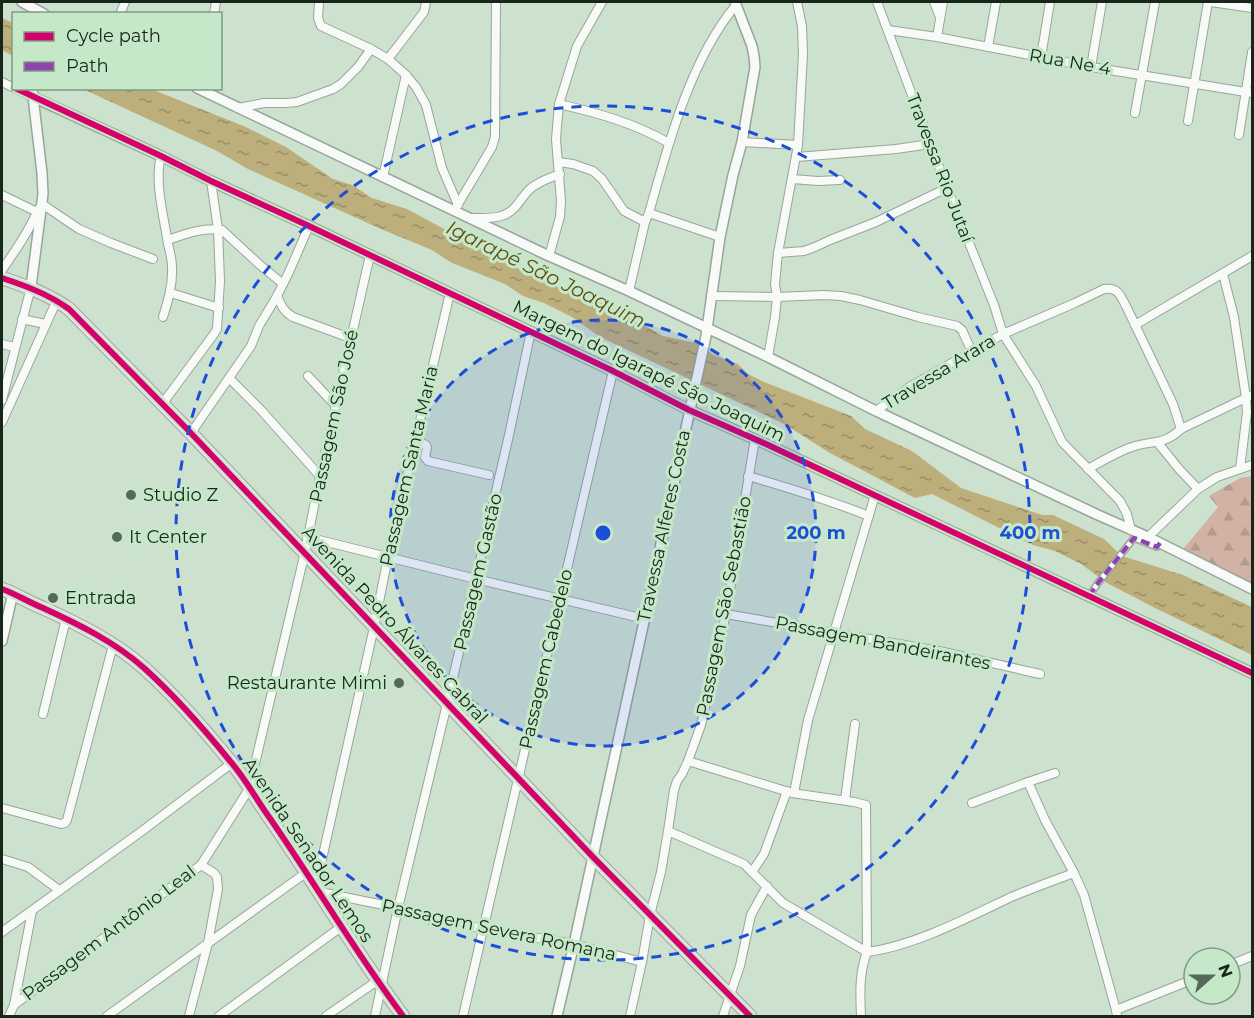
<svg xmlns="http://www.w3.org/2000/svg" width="1254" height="1018" viewBox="0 0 1254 1018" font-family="Montserrat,sans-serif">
  <defs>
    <pattern id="forest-firs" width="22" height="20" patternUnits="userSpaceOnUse" patternTransform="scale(1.5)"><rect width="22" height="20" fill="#d2b2a5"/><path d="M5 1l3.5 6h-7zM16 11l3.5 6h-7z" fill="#b4998d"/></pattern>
    <pattern id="water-ripples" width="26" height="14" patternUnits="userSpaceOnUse" patternTransform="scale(1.5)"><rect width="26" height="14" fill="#bdaf7c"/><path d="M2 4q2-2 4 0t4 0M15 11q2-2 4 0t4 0" fill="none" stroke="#998e65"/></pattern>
  </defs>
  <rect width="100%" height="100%" fill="#cde1cf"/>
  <polygon fill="url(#forest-firs)" points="1252,476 1252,583 1180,553 1218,507 1209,496 1240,478"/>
  <g fill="url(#water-ripples)">
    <polygon points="2,18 13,23 13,56 2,50"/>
    <polygon points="83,89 151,89 246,127 286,147 333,179 352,185 372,198 407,209 470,243 491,250 516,267 534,277 552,285 590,298 629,317 663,336 696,343 714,355 738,364 748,374 764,382 851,416 865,429 912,451 961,488 1042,515 1053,515 1104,539 1122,556 1183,575 1252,607 1252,655 1153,607 1107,583 1081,564 1055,551 1033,545 932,494 915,498 830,453 784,424 600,337 572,317 544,303 523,296 505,284 452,263 432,250 381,229 248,169 217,151"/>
  </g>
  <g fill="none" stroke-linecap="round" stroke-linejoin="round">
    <defs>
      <polyline id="pedestrian" points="1089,596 1098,583 1134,538 1157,547 1160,543"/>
      <g id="minor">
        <polyline points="319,2 318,18 321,26 371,49 388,59 406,75 416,87 426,105 442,168 458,205"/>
        <polyline points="877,2 947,188 994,305 1003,334 1036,386 1062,442 1120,501 1127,514 1131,530"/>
        <polyline points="934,2 939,15"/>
        <polyline points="1211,2 1252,8"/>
        <polyline points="120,14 125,2"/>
        <polyline points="214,14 216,2"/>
        <polyline points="888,30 937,37 1091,67 1252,93"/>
        <polyline points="937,37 943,2"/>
        <polyline points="988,47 996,2"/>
        <polyline points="1041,57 1050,2"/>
        <polyline points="388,59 424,12 426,2"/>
        <polyline points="1091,67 1102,2"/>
        <polyline points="2,82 14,88"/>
        <polyline points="15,88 33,97"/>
        <path d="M559,104C598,113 634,123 669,143"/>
        <polyline points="238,108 264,103 286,103 297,102 333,89 341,84 358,67 371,49"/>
        <polyline points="1135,113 1155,2"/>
        <polyline points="1188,121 1208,2"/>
        <polyline points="1239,135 1252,52"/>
        <polyline points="742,142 798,145"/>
        <path d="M161,156C154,182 164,217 168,244C170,252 172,259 172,267C173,284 168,301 163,317"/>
        <polyline points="797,157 896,149 930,144"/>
        <polyline points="558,162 573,164 593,171 602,179 624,211 645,222"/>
        <polyline points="383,177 406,75"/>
        <polyline points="792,179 818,181 840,180"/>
        <polyline points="2,195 37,212 42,204 79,229 111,243 153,259"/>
        <polyline points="457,206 492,147 495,137 496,2"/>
        <polyline points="649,213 720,237"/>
        <path d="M472,218C482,218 495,219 504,215C517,210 521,197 530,189C539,181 550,178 560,174"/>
        <path d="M168,240C185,234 204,227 222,230L260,265L283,284"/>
        <polyline points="778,253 804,251 815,247 830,240 876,222 947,188"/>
        <polyline points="549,256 560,217 561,201 556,139 559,104 577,46 602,2"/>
        <path d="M2,270C15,251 28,233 37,212"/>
        <polyline points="1223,274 1234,317 1246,398 1247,412 1240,469"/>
        <path d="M629,291L645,222L649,213C668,145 690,60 736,5"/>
        <polyline points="171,293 219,308"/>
        <path d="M277,296C281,305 284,312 293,317L350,338"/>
        <polyline points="711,296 777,297 824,295 841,296 860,300 918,317 957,326 962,330 972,352"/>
        <polyline points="22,319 45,324"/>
        <polyline points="1135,325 1252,256"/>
        <polyline points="2,344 14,347"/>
        <polyline points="768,357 775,317 777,297 775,284 778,253 798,145 803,54 802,26 797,2"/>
        <polyline points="308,376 336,406"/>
        <polyline points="229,378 261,410 320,476"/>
        <polyline points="2,400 31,287"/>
        <polyline points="163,403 214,334 217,329 220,281 218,229 211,181"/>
        <path d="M876,411L911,386L1003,334L1075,303L1104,289C1118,287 1120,295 1126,306L1173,404L1181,429"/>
        <polyline points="2,422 57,300"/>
        <polyline points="191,433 251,346 259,326 277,296 289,272 309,226"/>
        <polyline points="415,440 426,445 427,448 425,457 428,461 489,475"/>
        <polyline points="1158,443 1179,469 1198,489"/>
        <path d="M1088,469C1102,461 1117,452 1132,447C1152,440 1163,446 1181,429L1252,395"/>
        <path d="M748,476C789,488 829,500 869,516"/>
        <polyline points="307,537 476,579 645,619"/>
        <polyline points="1148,537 1198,489 1217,477 1252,465"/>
        <polyline points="726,614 939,651 1040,674"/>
        <polyline points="43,714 66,619"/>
        <path d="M688,761L792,793L854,802L866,805L867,952C859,973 860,994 861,1016"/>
        <polyline points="1028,782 1045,820 1074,873 1084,895 1116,1010 1117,1016"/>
        <polyline points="794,793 808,720 875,495"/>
        <polyline points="845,800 855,724"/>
        <polyline points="972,803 1028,782 1055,773"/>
        <polyline points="2,808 61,824 65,823 67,820 113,645"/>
        <path d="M668,831L744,864L783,903L867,952C914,946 967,918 1009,898C1030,889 1052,881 1074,873"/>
        <polyline points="2,859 28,867 59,890"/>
        <polyline points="752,872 764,854 787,791"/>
        <polyline points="316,886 374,627 388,557 450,293"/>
        <polyline points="320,892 398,908 483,929 574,944 642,962"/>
        <polyline points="2,932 142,831 232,763"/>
        <polyline points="1230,965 1252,956"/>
        <polyline points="14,1005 32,911"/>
        <polyline points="1116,1010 1194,979"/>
        <polyline points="9,1016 14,1005 201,865 249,789 305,552 320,476 370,255"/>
        <polyline points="107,1016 307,872"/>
        <polyline points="189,1016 208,943 218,889 217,877 214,873 201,865"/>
        <polyline points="219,1016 341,927"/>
        <polyline points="326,1016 377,981"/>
        <polyline points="375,1016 398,908 447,704 509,435 531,331"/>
        <polyline points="463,1016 613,371"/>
        <polyline points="630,1016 642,962 650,915 661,872 668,831 674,790 677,781 682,774 688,761 701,725 726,614 755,439"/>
        <polyline points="723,1016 740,966 751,915 767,886"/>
      </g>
      <g id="tertiary">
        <polyline points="22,2 44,14"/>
        <polyline points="197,88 549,256 629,291 768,357 876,411 1098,515 1148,537 1252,589"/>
        <polyline points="33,97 161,156 211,181 309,226 613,371 689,410 766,444 1252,673"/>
        <polyline points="31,287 43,194 42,173 32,88"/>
        <polyline points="2,641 13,593"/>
        <polyline points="557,1016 574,944 706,336 720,237 733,175 742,142 755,67 754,56 752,46 735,2"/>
      </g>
      <g id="primary">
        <path d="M2,278C26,286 48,294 69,309L187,429L592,856L750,1016"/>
        <path d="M2,589C16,594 28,602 43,608C78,624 115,642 144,668C175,696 204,729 230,761C245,778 256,799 269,817C315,883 355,952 403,1016"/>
      </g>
    </defs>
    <use href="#pedestrian" stroke="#97a698" stroke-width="8"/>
    <use href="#minor" stroke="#97a698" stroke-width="10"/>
    <use href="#tertiary" stroke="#97a698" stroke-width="12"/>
    <use href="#primary" stroke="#b0b0b1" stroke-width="15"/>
    <use href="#pedestrian" stroke="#f8faf8" stroke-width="5"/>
    <use href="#minor" stroke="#f8faf8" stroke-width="8"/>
    <use href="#tertiary" stroke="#f8faf8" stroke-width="9"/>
    <use href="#primary" stroke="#f0eef0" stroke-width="12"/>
    <polyline stroke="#8e44ad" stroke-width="4.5" stroke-dasharray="9 4.5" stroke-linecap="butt" points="1089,596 1098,583 1134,538 1157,547 1160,543"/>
    <defs>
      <g id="cycleway">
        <polyline points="15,88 161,156 211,181 309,226 613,371 689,410 766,444 1252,673"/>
        <path d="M2,278C26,286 48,294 69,309L187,429L592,856L750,1016"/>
        <path d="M2,589C16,594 28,602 43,608C78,624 115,642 144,668C175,696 204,729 230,761C245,778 256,799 269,817C315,883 355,952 403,1016"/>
      </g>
    </defs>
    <use href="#cycleway" stroke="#c5e9c8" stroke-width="10"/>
    <use href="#cycleway" stroke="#d6006c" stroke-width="6"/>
  </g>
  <circle cx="603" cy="533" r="213" fill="#1d4ed8" fill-opacity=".12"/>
  <g fill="none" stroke="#1d4ed8" stroke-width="3" stroke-dasharray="10 8">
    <circle cx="603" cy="533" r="213"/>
    <circle cx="603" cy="533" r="427"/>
  </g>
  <g fill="#576759" stroke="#c5e9c8" stroke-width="2">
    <circle cx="131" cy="495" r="6"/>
    <circle cx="117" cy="537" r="6"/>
    <circle cx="53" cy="598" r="6"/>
    <circle cx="399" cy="683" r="6"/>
  </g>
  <g text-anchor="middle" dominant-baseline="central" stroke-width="6" stroke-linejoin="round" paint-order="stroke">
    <g font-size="18" fill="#182619" stroke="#c5e9c8">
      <text transform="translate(1070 62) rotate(10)">Rua Ne 4</text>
      <text transform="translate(940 168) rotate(69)">Travessa Rio Jutaí</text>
      <text transform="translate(649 371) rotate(26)">Margem do Igarapé São Joaquim</text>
      <text transform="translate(939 372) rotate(-31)">Travessa Arara</text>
      <text transform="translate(334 416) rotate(-78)">Passagem São José</text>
      <text transform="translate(409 466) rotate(-77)">Passagem Santa Maria</text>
      <text transform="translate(664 526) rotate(-78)">Travessa Alferes Costa</text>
      <text transform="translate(478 572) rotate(-77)">Passagem Gastão</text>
      <text transform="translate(724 606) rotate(-79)">Passagem São Sebastião</text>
      <text transform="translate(395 625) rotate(47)">Avenida Pedro Álvares Cabral</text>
      <text transform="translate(883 643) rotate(11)">Passagem Bandeirantes</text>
      <text transform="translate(546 659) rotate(-77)">Passagem Cabedelo</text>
      <text transform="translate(308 850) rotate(56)">Avenida Senador Lemos</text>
      <text transform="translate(499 930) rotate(12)">Passagem Severa Romana</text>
      <text transform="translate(109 933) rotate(-37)">Passagem Antônio Leal</text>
    </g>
    <g font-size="18" fill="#182619" stroke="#c5e9c8" text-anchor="start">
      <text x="143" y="495">Studio Z</text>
      <text x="129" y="537">It Center</text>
      <text x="65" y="598">Entrada</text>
      <text x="387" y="683" text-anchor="end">Restaurante Mimi</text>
    </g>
    <g font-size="20" font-style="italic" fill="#614d1a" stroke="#c5e9c8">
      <text transform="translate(546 274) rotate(26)">Igarapé São Joaquim</text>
    </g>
  </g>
  <circle cx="603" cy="533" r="9" fill="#1d4ed8" stroke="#c5e9c8" stroke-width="3"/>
  <g font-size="18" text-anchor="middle" font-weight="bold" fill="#1d4ed8" stroke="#c5e9c8" stroke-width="6" stroke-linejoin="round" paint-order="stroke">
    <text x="816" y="539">200 m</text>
    <text x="1030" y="539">400 m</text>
  </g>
  <rect width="1254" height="1018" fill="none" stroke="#182619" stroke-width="6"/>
  <rect x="12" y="12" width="210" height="78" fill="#c5e9c8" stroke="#809b82" stroke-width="1.5"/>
  <rect x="24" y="32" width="30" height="9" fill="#d6006c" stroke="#809b82" stroke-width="1.5"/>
  <text x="66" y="42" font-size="18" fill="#182619">Cycle path</text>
  <rect x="24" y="62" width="30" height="9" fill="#8e44ad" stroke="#809b82" stroke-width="1.5"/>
  <text x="66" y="72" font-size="18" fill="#182619">Path</text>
  <g transform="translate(1212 976) rotate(69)"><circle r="28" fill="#c5e9c8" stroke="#809b82" stroke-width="1.5"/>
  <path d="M0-4.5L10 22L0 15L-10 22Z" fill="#576759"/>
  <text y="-9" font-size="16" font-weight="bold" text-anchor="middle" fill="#182619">N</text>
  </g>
</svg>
